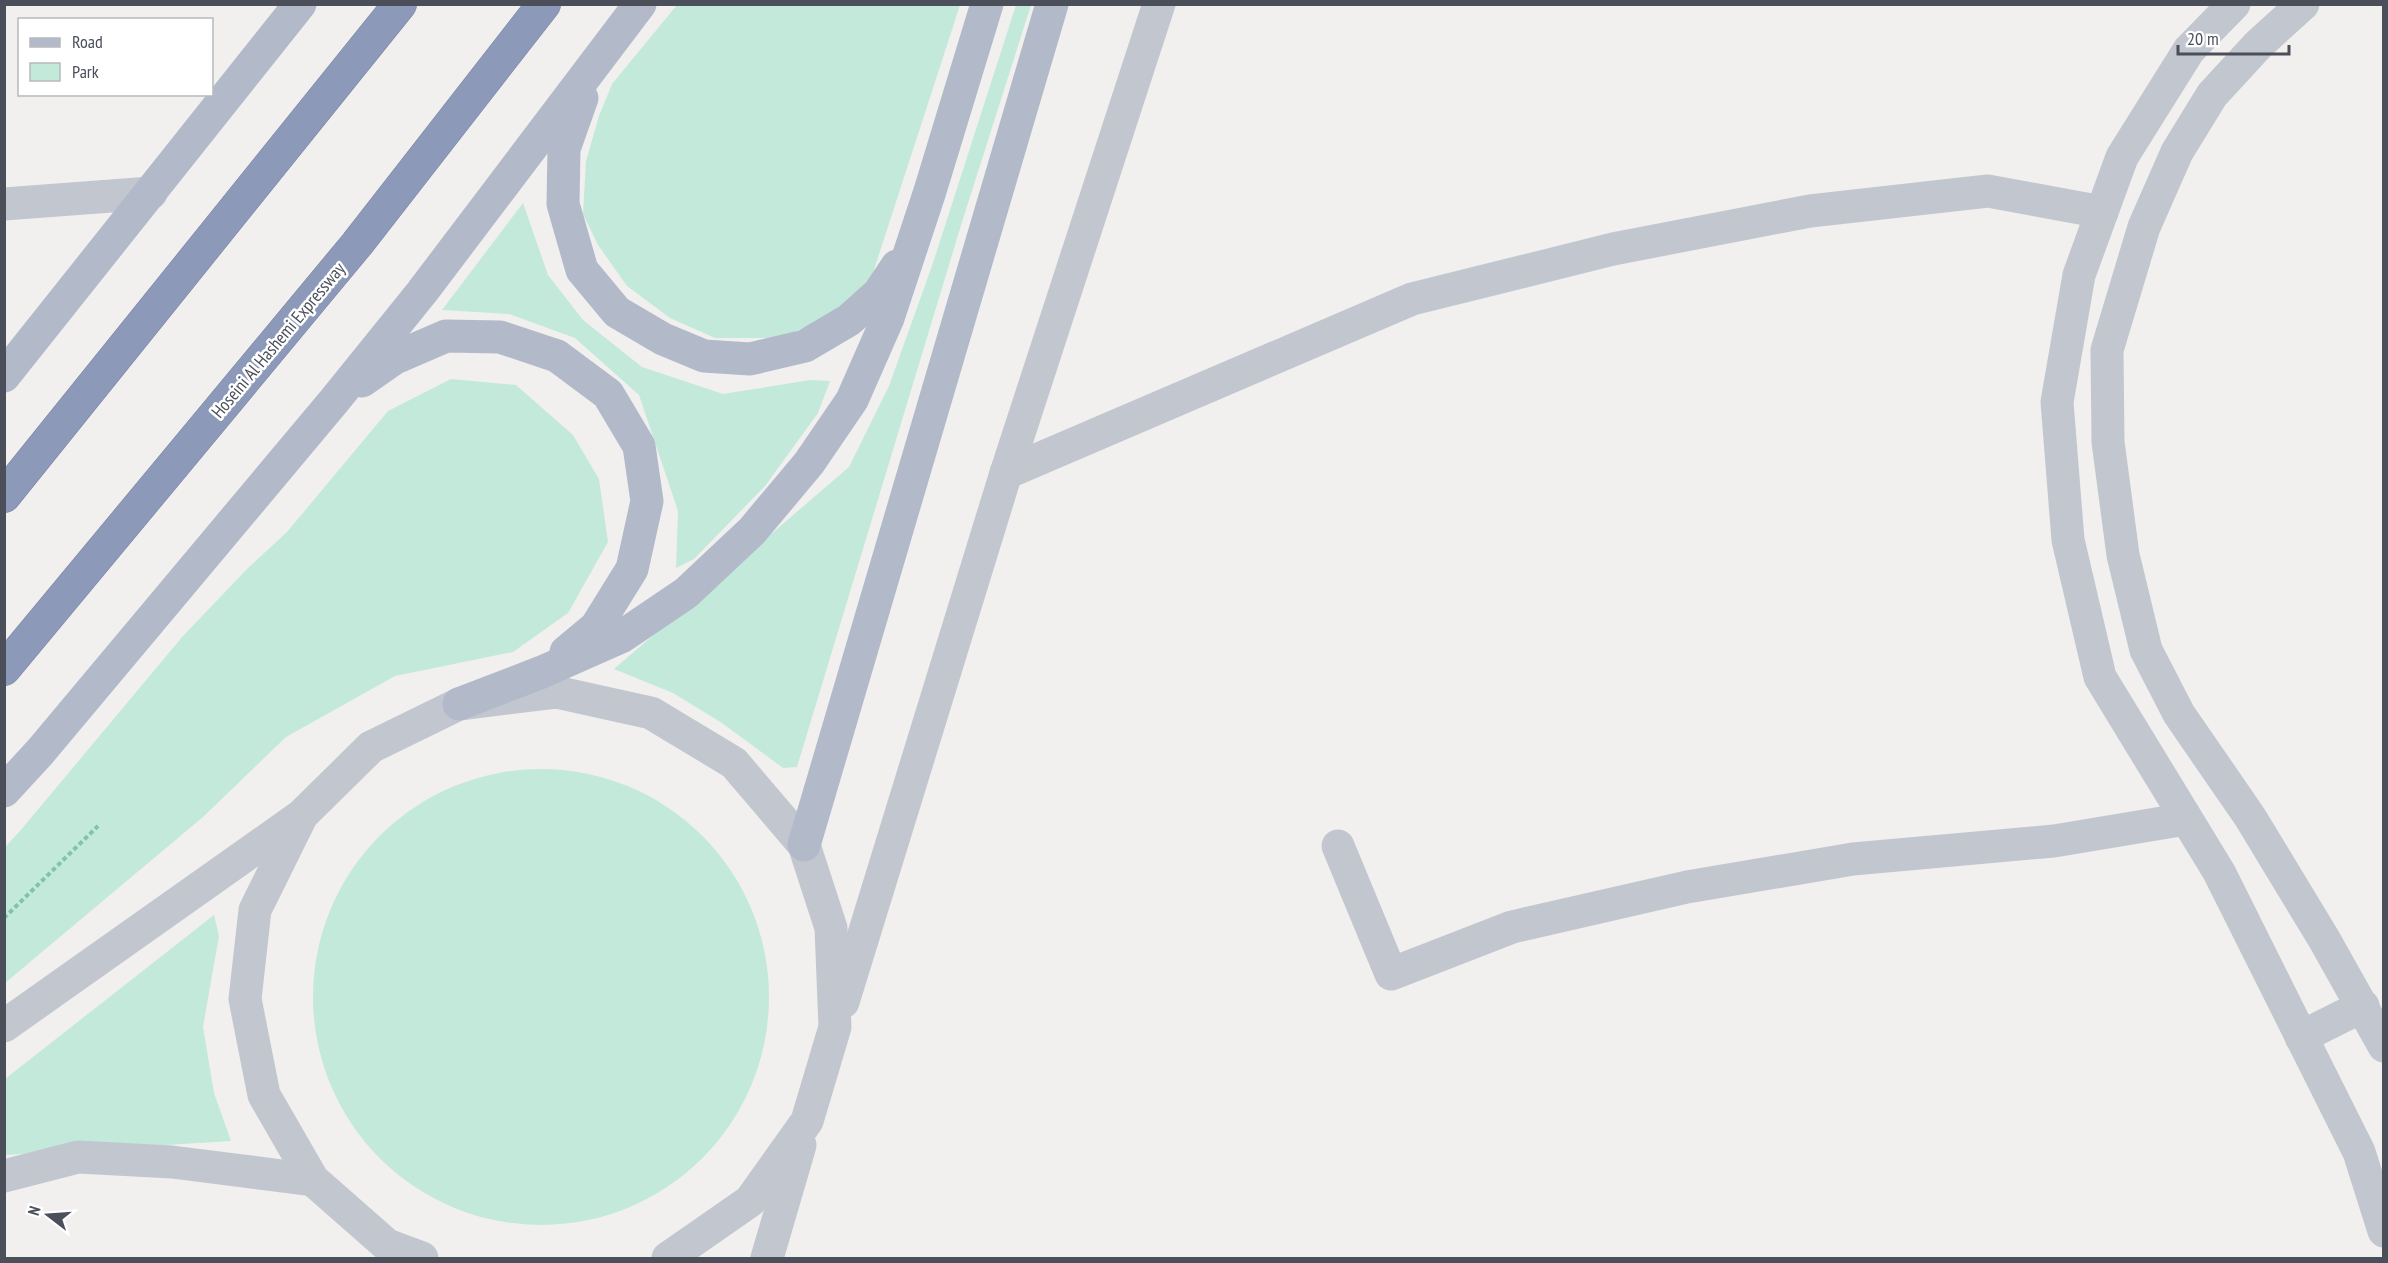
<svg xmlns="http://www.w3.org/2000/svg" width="2388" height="1263" viewBox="0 0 2388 1263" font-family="'PT Sans Narrow',sans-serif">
  <rect width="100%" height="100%" fill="#f1f0ef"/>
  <g fill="#c3e9da">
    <polygon points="677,5 960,5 871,279 835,315 779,338 715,338 670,318 627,286 598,245 583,214 586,161 599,116 612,84"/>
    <polygon points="1016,5 1031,5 962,222 797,767 783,768 722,723 673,693 614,669 849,467 889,386 933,263"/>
    <polygon points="523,203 548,275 583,320 642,367 723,394 810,380 830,381 818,413 765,486 694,559 676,568 678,511 639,395 575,338 509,314 442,310"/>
    <polygon points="451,379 516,385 573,435 599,479 608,542 568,613 513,652 395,676 286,737 203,817 5,983 5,847 20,831 183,636 247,569 287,532 388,411"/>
    <circle cx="541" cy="997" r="228"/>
    <polygon points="214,915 219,936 203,1027 214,1093 231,1141 5,1155 5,1079"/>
  </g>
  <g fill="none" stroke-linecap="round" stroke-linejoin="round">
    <defs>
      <g id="highway">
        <polyline points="4,496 400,4"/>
        <polyline points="4,669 357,244 544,4"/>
      </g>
    </defs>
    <use href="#highway" stroke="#7884a3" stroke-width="34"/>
    <polyline stroke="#80c3b0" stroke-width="4" stroke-dasharray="4.5 3" stroke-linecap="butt" points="4,918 98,826"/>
    <g stroke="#c2c7cf" stroke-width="33">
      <polyline points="2234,4 2189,50 2122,157 2079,275 2057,402 2068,540 2100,677 2219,872 2359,1152 2384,1231"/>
      <polyline points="2303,4 2258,45 2212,95 2177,152 2144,227 2107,350 2108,442 2123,555 2146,650 2179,714 2250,817 2324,939 2384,1046"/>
      <polyline points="4,204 151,193"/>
      <polyline points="1006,473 1412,299 1613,249 1810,211 1988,191 2102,212"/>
      <polyline points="1338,846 1391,974 1512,927 1687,887 1853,859 2054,841 2186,819"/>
      <polyline points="843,1002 1006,473 1159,4"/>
      <polyline points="4,1026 298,818"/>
      <polyline points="2301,1037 2363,1006"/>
      <polyline points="4,1176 78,1157 172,1162 313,1180"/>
      <polyline points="422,1258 387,1245 313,1180 264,1095 245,999 255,910 302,815 371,747 459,704 556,692 651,713 734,763 804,845 831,928 835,1027 807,1121 750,1201 668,1258"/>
      <polyline points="767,1258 800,1145"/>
    </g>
    <g stroke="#b2baca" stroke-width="33">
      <polyline points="582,98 564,149 563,204 582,270 617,312 663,339 704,356 750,359 805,346 849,320 879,293 897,266"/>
      <polyline points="4,376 300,4"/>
      <polyline points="362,381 395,358 446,336 500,337 557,356 608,394 639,446 647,501 632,569 596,627 566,652"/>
      <polyline points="459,704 542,672 621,637 686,593 752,531 809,463 852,400 888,318 930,191 987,4"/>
      <polyline points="4,791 40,752 334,401 422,292 640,4"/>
      <polyline points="804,845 1052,4"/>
    </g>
    <use href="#highway" stroke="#8d99b8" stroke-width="33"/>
  </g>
  <g text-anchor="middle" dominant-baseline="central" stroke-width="5" stroke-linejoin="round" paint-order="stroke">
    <g font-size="18" fill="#4a4f5a" stroke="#fff">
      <text transform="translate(278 340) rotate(-50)">Hoseini Al Hashemi Expressway</text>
    </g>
  </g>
  <rect width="2388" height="1263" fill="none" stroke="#4a4f5a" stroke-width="12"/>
  <rect x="18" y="18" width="195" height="78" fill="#ffffff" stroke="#b7b9bd" stroke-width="1.5"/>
  <rect x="30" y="38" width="30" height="9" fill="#b2baca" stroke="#b7b9bd" stroke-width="1.5"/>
  <text x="72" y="48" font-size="18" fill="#4a4f5a">Road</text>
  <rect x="30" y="63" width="30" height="18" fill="#c3e9da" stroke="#b7b9bd" stroke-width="1.5"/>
  <text x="72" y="78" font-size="18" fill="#4a4f5a">Park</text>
  <g transform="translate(48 1215) rotate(287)" stroke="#ffffff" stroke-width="4.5" paint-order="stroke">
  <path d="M0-4.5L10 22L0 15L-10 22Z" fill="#4a4f5a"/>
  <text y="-9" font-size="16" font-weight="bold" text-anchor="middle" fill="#4a4f5a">N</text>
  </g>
  <path d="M2178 45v9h111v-9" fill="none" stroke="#4a4f5a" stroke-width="3"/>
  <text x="2187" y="45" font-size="18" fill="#4a4f5a" stroke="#ffffff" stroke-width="4.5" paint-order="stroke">20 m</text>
</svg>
